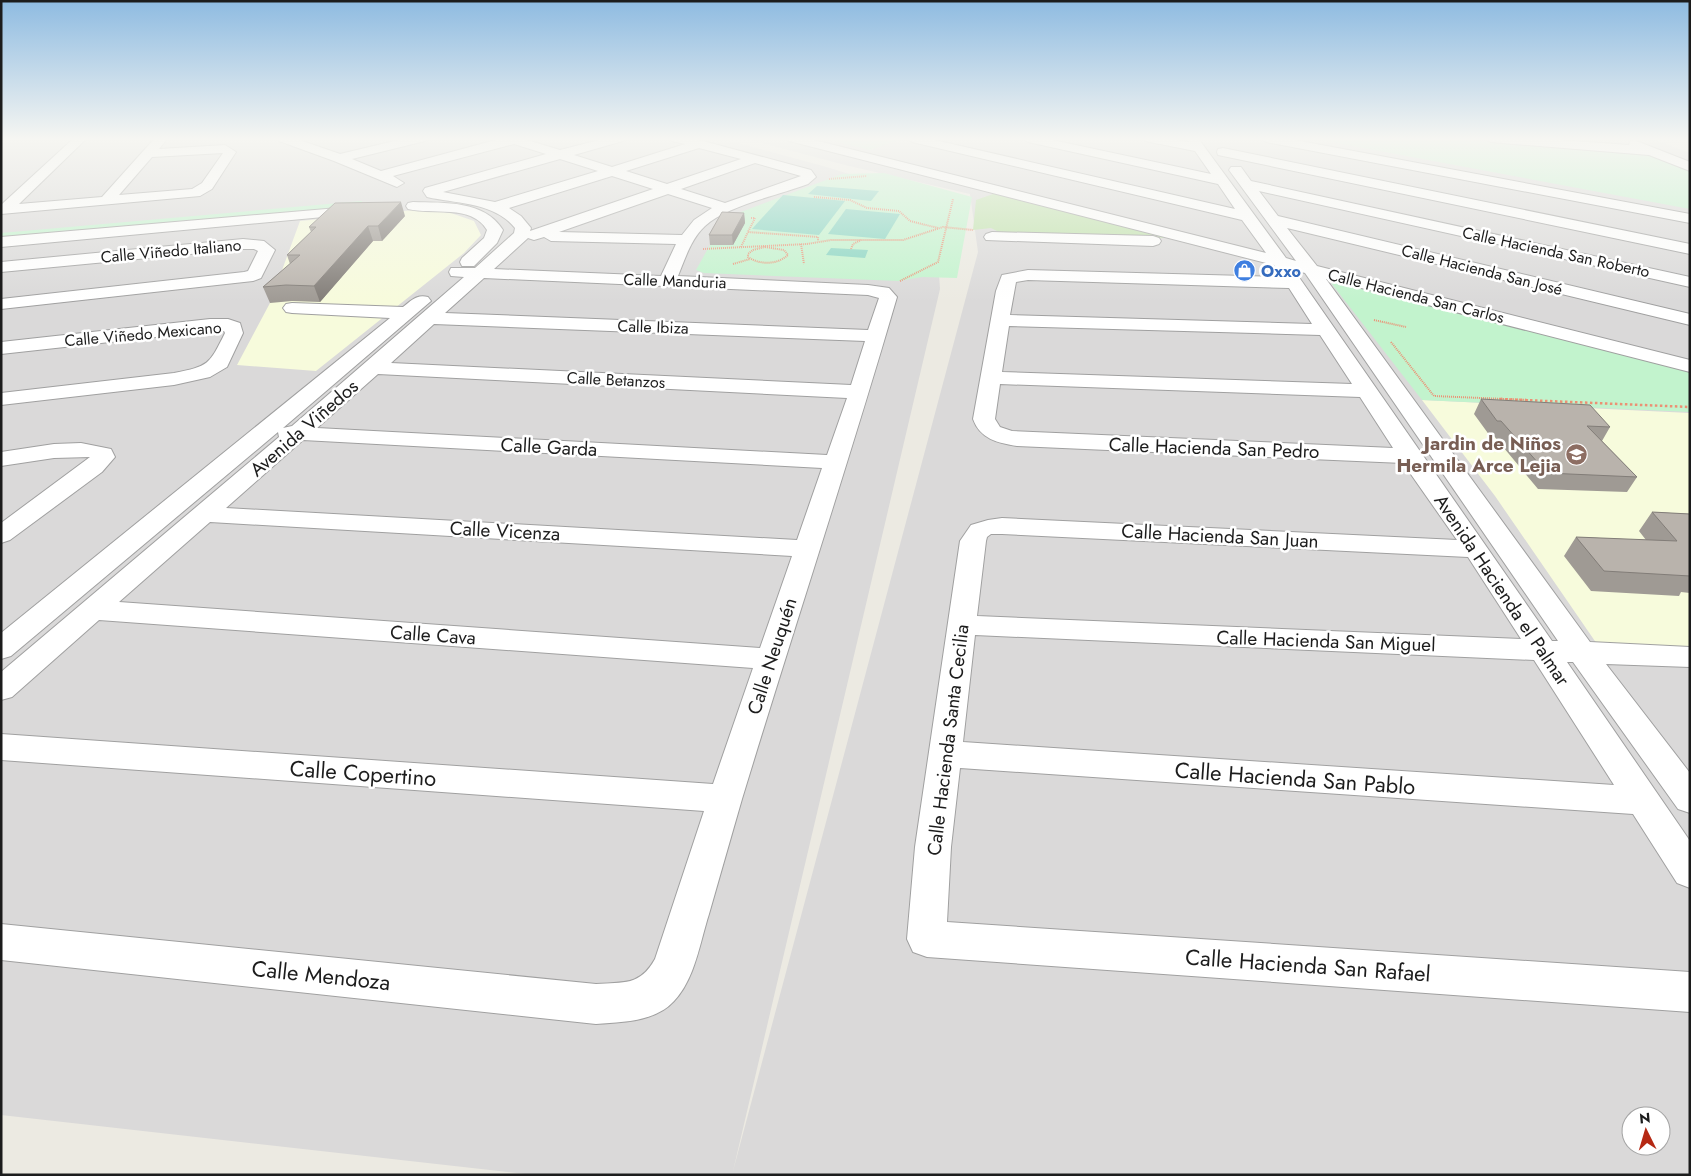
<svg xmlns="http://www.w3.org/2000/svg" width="1691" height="1176" viewBox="0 0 1691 1176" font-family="Jost,sans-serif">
  <rect width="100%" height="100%" fill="#eceae2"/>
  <path fill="#dad9d9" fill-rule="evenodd" d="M1,138H719L823,166L934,200L940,289L733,1171L978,252L970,194L845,165L743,138H1651L1690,153V1175H534L1,1115ZM1631,1116H1661V1146H1631Z"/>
  <g fill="#f7fbdc">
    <polygon points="414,210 451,213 474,221 481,235 464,253 316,371 237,365 270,303 300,221"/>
    <polygon points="1422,400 1690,413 1690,650 1599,647 1495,496"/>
  </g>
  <polygon fill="#c0e2ac" points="996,193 1168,238 1001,233 991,228 973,230 976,200"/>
  <g fill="#c2f3cd">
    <polygon points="822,138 904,138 870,150"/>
    <polygon points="1310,138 1442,138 1657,156 1690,170 1690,209"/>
    <polygon points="884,173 972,197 957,278 922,277 899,281 704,273 696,270 725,218 842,174"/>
    <polygon points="362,201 361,208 1,241 1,233"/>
    <polygon points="1328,279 1690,370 1690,412 1422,400"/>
  </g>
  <g fill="#87d5c1">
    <polygon points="817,186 879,191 871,201 808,194"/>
    <polygon points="783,195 845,201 819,235 752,229"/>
    <polygon points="846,209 900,214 885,239 828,234"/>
    <polygon points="831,248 868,250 865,258 826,255"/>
  </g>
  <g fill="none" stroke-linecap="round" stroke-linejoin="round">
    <defs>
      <g id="minor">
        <path d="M74,138H87L19,204L102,197L155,138L167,139L159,149L225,145L236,152L212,189L200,196L1,214V205ZM223,153L202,183L192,189L119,195L152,157Z"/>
        <path d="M277,138H294L340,154L407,138H427L425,141L352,159L381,171L503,138H528L527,140L560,150L607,138H625L623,141L574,155L612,167L685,144L672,141L670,138H689L703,141L811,170L816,177L808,184C779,195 726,206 705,226C691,239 685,259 678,276L868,285L889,288L897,297C848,465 793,631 742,799C731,837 720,875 709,914C700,942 695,979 674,1001C655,1022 622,1022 596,1024L1,960V924L596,984C624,982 640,986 655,959L704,811L1,760V734L713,784L753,668L99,620L12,697L1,700V672L279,437L278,432L11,656L1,659V633L390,318L292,313L286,312L283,308L286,304L292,303L403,307C412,300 417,294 428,297L431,301L283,428L292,426L464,277L451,276L449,272L451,268H475L514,233L515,228C494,202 457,204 427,197L423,191L425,188L546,154L514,144L393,176L404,183L397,187L334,161L279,141ZM699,148L741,159L667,184L626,171ZM560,159L598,171L495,202L443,192ZM755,163L801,176L725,203L681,189ZM612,176L653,189L530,231L531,228L521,216L509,208ZM668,194L712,208L694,220L682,235L559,232ZM544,237L551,241L676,244L661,276L494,269L528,238L534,240ZM484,278L868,295L879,298L868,330L445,313ZM434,324L865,341L851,385L391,363ZM378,374L847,398L827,455L317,428ZM303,440L822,468L797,540L226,508ZM210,522L792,556L760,648L119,602Z"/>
        <path d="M787,138H806L1266,253L1242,220L912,142L906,138H926L1235,209L1218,184L1028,142L1022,138H1043L1211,174L1195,151L1145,141L1143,138H1166L1189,142L1186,138H1198L1286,258L1296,261L1229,170L1231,167H1241L1251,181L1690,277V287L1259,191L1278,216L1690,314V325L1287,228L1317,266L1690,360V372L1326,279L1590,642L1690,647V667L1606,664L1690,773V813L1678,809L1573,662H1567L1690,841V888L1677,883L1633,814L960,768L951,847L947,922L1690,972V1012L927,957L913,952L907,939L915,847L960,541L971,525L988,520L1002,518L1457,540L1403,463L1017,446C998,443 980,439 973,419L996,291L1002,275L1028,270L1282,277L1274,265L789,141ZM1294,270L1305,273L1558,641H1552ZM1028,280L1289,288L1312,324L1010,315L1016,282ZM1009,326L1320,335L1352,384L1002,372ZM1000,384L1360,397L1393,448L1012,431L1000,427L995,419ZM1002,534L1468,557L1521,639L977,616L986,541L987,537L991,534ZM975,635L1534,660L1614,785L963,742Z"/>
        <polygon points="1260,138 1284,138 1690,214 1690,223 1266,142"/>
        <polygon points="1485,138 1532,138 1629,145 1630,141 1634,140 1690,162 1690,171 1649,155 1491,142"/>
        <polygon points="1223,148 1690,244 1690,254 1218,155 1217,152 1218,149"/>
        <path d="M413,202C445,203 484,200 503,230L497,243L474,266H462L460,262L462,258L484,238L487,230C472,204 432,215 408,209L406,206L408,203Z"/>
        <polygon points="361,206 366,207 368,210 366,213 1,247 1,237"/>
        <polygon points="992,232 1153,236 1159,238 1161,241 1159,244 1153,246 986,240 984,237 986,234"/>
        <polygon points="243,239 264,241 275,250 261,278 253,281 1,309 1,299 244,272 248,271 258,251 254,249 243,249 1,272 1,262"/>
        <path d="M210,319H228L240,323L243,333L227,367L210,377L174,385L1,405V393L174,373C209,366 209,365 225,333L224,331H210L1,354V342Z"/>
        <polygon points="81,443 111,449 115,457 102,472 10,540 1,543 1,523 90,457 54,458 1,466 1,452 54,444"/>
      </g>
    </defs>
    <use href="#minor" stroke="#a0a0a0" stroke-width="2"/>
    <g stroke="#ec9074" stroke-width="2" stroke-dasharray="1 1" stroke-linecap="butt">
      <polyline points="829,179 867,176"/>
      <polyline points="814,197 850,200 867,208 899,211 910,221 938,228"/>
      <polyline points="751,218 755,218 748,232 818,237 818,241"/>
      <polyline points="801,244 804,264"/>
      <polyline points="741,247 748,232"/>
      <path d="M765,247L784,250L788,255C777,265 760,265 748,257V254L753,250Z"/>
      <polyline points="703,249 807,244 831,240 903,240 943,227 973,230"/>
      <polyline points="851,249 853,244 861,240"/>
      <polyline points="733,264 750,259"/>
      <polyline points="900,281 938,262 953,199"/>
      <polyline points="1374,320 1406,327"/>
      <polyline points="1391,342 1434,396 1529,400"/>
    </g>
    <polyline stroke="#ec9074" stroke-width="2.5" stroke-dasharray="2.5 2.5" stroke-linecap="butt" points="1500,399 1690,407"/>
    <use href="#minor" fill="#fff" fill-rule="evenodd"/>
  </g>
  <g fill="#9f9a94">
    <polygon points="744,213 745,223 733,245 710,245 709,235"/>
    <polygon points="405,216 382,241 373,241 320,302 292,301 270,303 263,287 290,264 287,255 311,232 309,227"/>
    <polygon points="1481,399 1610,427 1602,441 1637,477 1627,492 1538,489 1494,436 1490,436 1474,414"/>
    <polygon points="1652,512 1690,514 1690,593 1681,592 1679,596 1591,591 1564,556 1576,537 1646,540 1639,531"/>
  </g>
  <g fill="#827d78">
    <polygon points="401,202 405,216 382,241 378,226"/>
    <polygon points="744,213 745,223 733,245 732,235"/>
    <polygon points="368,226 373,241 320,302 314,286"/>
  </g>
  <g fill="#b9b3ac" stroke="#827d78">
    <polygon points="401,202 378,226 368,226 314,286 286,285 263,287 300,255 287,255 316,227 309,227 335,203"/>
    <polygon points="722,212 744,213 732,235 709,235"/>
    <polygon points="1481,399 1590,405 1610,427 1587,426 1637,477 1547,473 1501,421 1497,421"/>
    <polygon points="1652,512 1690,514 1690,576 1604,571 1576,537 1677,541"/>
  </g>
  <linearGradient id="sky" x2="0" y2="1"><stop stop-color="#8ebbe1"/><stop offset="0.46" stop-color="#f6f6f2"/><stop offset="1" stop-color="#f6f6f2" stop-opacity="0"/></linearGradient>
  <rect width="1691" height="302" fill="url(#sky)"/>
  <defs>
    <symbol id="shop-disc" viewBox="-11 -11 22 22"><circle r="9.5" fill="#3f7fe0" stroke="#fff"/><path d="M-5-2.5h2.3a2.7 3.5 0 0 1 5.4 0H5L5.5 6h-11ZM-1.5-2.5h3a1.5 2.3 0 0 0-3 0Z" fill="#fff"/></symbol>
    <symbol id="school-disc" viewBox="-11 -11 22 22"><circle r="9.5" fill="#8d6e63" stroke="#fff"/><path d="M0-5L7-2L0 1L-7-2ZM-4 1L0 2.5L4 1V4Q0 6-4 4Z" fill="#fff"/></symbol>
  </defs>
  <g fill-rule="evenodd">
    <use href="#shop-disc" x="1232" y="258" width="25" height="25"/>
    <use href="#school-disc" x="1564" y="442" width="25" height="25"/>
  </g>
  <g text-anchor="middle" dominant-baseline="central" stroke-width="5" stroke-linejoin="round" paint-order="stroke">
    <g font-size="16" fill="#1c1c1c" stroke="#fff">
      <text transform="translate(171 251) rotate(-5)">Calle Viñedo Italiano</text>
      <text transform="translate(1556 252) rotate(12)">Calle Hacienda San Roberto</text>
      <text transform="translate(1482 270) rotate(14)">Calle Hacienda San José</text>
      <text transform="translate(675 281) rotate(2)">Calle Manduria</text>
      <text transform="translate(1416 296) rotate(14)">Calle Hacienda San Carlos</text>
      <text transform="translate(653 327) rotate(2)">Calle Ibiza</text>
      <text transform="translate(143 334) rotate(-5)">Calle Viñedo Mexicano</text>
      <text transform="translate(616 380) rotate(3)">Calle Betanzos</text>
    </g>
    <g font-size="16" font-weight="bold" fill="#366cbe" stroke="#fff" text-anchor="start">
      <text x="1261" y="271">Oxxo</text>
    </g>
    <g font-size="19" fill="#1c1c1c" stroke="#fff">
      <text transform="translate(304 428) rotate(-41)">Avenida Viñedos</text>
      <text transform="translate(549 447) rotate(3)">Calle Garda</text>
      <text transform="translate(1214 448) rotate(2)">Calle Hacienda San Pedro</text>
      <text transform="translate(505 531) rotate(3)">Calle Vicenza</text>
      <text transform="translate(1220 536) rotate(3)">Calle Hacienda San Juan</text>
      <text transform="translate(1502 590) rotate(56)">Avenida Hacienda el Palmar</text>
      <text transform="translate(433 635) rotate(4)">Calle Cava</text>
      <text transform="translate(1326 641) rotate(2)">Calle Hacienda San Miguel</text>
      <text transform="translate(772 656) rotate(-72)">Calle Neuquén</text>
      <text transform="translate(948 740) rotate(-83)">Calle Hacienda Santa Cecilia</text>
    </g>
    <g font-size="19" font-weight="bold" fill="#785e54" stroke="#fff" text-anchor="end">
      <text x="1561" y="443">Jardin de Niños<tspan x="1561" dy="22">Hermila Arce Lejia</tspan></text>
    </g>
    <g font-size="22" fill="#1c1c1c" stroke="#fff">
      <text transform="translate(363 773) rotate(4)">Calle Copertino</text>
      <text transform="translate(1295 778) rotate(4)">Calle Hacienda San Pablo</text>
      <text transform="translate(1308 965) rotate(4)">Calle Hacienda San Rafael</text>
      <text transform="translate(321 975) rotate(6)">Calle Mendoza</text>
    </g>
  </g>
  <rect width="1691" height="1176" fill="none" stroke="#1c1c1c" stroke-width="5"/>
  <g transform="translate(1646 1131) rotate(355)"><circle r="24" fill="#ffffff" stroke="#a4a4a4"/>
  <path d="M0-4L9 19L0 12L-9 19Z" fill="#b52813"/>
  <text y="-8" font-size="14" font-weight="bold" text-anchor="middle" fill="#1c1c1c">N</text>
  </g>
</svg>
